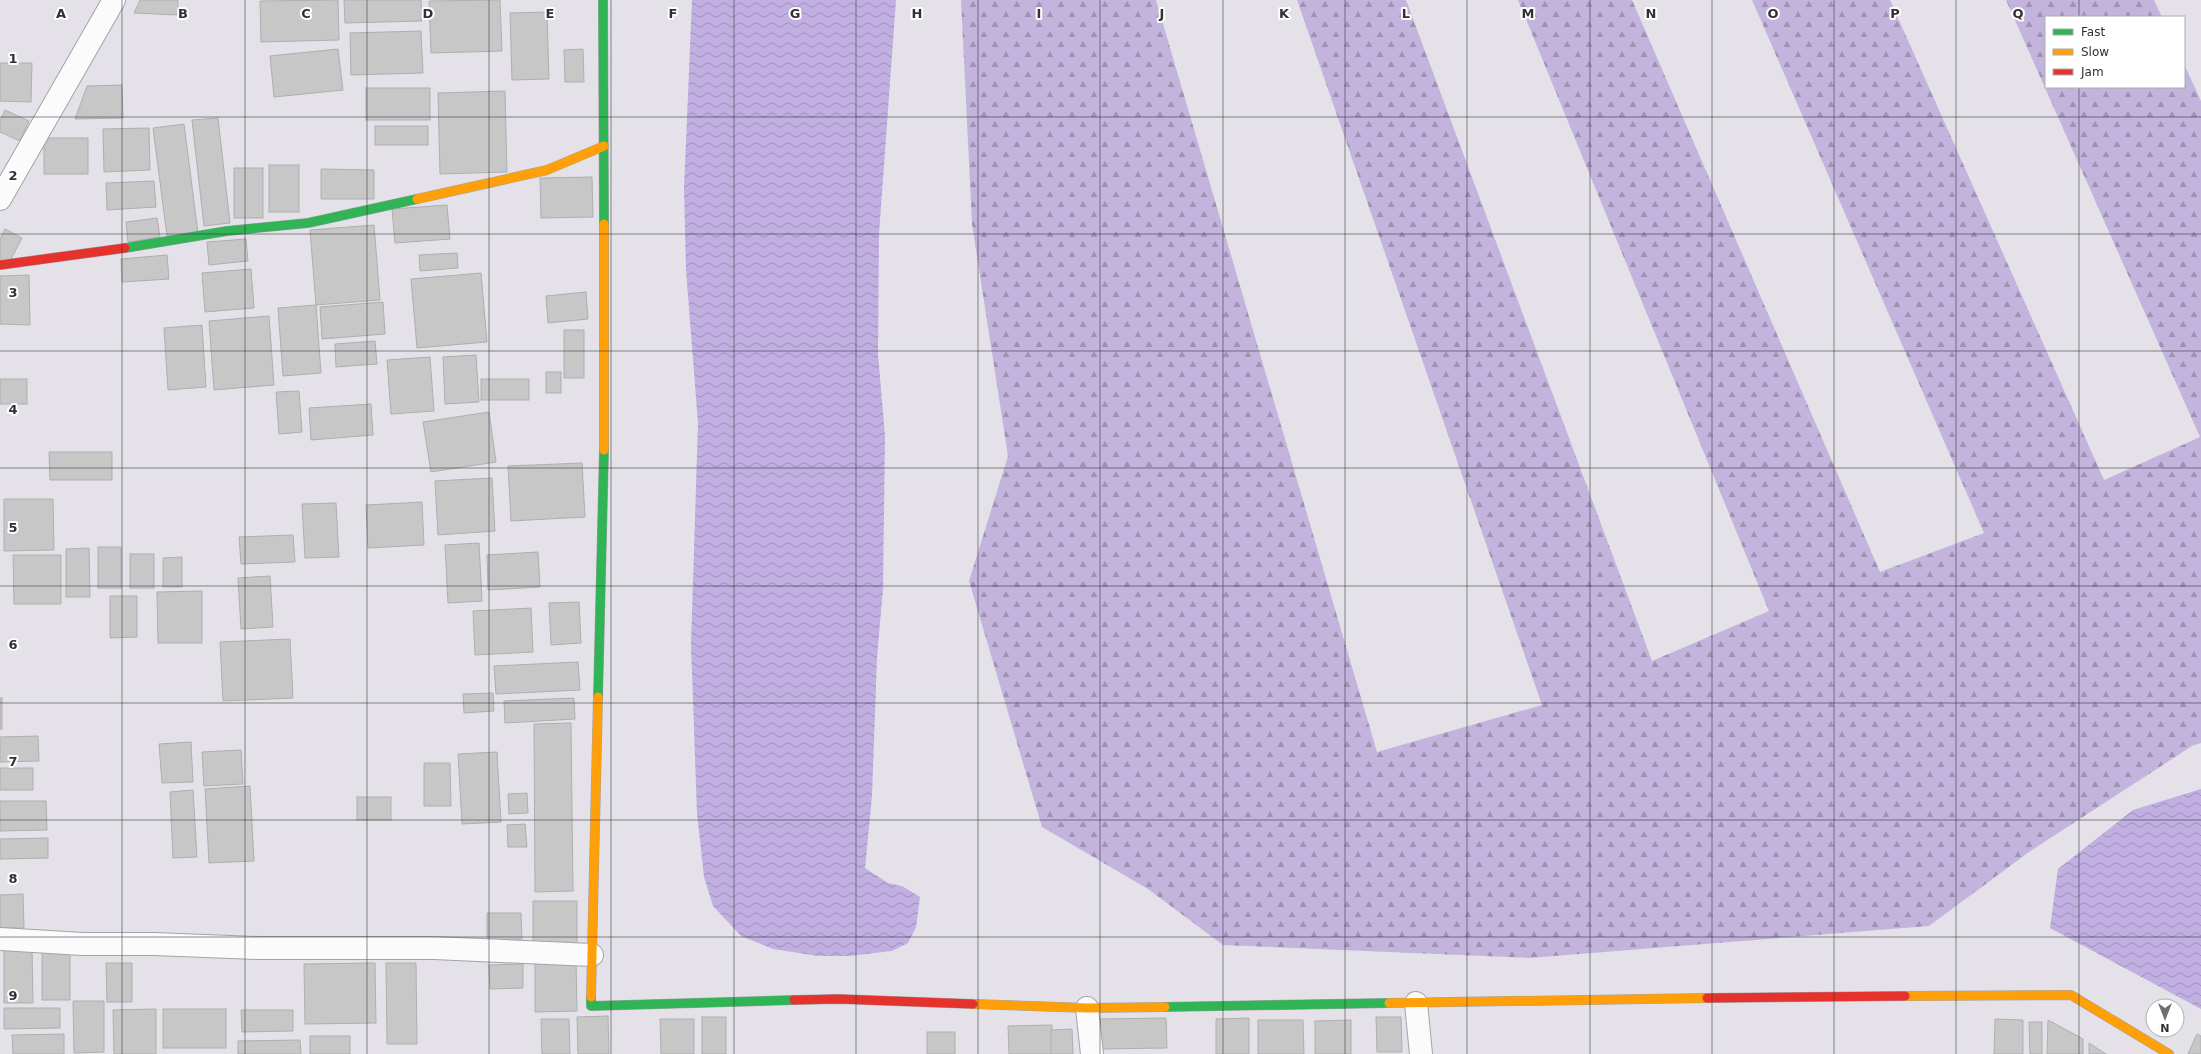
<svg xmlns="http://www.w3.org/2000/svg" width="2201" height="1054" viewBox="0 0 2201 1054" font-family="'DejaVu Sans',sans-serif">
  <defs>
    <pattern id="forest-firs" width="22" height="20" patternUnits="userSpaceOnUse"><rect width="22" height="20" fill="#c3b4dd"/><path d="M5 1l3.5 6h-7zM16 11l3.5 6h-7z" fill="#9f93b4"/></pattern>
    <pattern id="water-waves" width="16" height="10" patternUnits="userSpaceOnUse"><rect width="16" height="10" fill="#c1afe2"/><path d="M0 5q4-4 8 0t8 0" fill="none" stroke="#9d8fb8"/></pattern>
  </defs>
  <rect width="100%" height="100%" fill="#e4e2e8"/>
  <polygon fill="url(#forest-firs)" points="961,0 1156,0 1377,752 1542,705 1297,0 1406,0 1652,661 1769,611 1518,0 1632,0 1880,572 1984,533 1752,0 1890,0 2104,480 2200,437 2006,0 2154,0 2162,17 2046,17 2046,87 2184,87 2184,64 2201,101 2201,743 2192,746 2029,852 1929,926 1529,958 1223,945 1148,889 1042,827 969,581 1008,456 972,224"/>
  <g fill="url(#water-waves)">
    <polygon points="692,0 896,0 879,234 878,354 885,436 883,588 877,658 872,796 865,868 888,883 902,886 920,897 916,927 908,943 892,951 849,956 818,956 773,949 741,936 713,906 704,877 697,813 691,645 698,423 686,270 684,188"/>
    <polygon points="2201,789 2201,1009 2050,928 2058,869 2133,810"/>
  </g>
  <g fill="#c8c7c8" stroke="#afaeaf">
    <polygon points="140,0 178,0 178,15 134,13"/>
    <polygon points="338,0 339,40 261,42 260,1"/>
    <polygon points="344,0 421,0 422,21 345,23"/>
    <polygon points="500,0 502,51 431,53 429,1"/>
    <polygon points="547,12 549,79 512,80 510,13"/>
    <polygon points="421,31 423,73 351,75 350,33"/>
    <polygon points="338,49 343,90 274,97 270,56"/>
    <polygon points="583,49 584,82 565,82 564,50"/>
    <polygon points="0,63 32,63 31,102 0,101"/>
    <polygon points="122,85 123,118 75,119 87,86"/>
    <rect x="366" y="88" width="64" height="32"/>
    <polygon points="505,91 507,172 440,174 438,93"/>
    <polygon points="5,110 29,121 20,141 0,132 0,121"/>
    <polygon points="218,118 230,223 204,226 192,120"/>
    <polygon points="184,124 198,233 167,236 153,128"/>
    <rect x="375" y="126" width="53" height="19"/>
    <polygon points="149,128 150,170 104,172 103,129"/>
    <rect x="44" y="138" width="44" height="36"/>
    <rect x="269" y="165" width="30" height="47"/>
    <rect x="234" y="168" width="29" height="50"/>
    <polygon points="321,169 374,170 374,199 321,199"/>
    <polygon points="592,177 593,217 541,218 540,178"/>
    <polygon points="154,181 156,207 107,210 106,183"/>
    <polygon points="447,205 450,239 395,243 392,209"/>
    <polygon points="157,218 160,237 128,242 126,222"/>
    <polygon points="374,225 380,300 316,305 310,230"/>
    <polygon points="5,229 22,238 9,263 0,264 0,239"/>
    <polygon points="246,239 248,261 209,265 207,242"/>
    <polygon points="457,253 458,268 420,271 419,255"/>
    <polygon points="167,255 169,279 122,282 121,259"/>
    <polygon points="251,269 254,308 205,312 202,273"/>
    <polygon points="481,273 487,342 417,348 411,279"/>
    <polygon points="29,275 30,325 0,324 0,276"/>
    <polygon points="586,292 588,319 548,323 546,296"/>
    <polygon points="383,302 385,334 322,339 320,307"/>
    <polygon points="316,305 321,373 283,376 278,308"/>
    <polygon points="269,316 274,385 214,390 209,321"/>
    <polygon points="202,325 206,387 168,390 164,328"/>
    <rect x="564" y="330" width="20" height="48"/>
    <polygon points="375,341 377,364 336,367 335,344"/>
    <polygon points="476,355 479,402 445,404 443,357"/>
    <polygon points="430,357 434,411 391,414 387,360"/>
    <rect x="546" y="372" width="15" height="21"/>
    <rect x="0" y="379" width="27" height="25"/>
    <rect x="481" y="379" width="48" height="21"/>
    <polygon points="299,391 302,432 279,434 276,392"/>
    <polygon points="371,404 373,435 311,440 309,408"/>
    <polygon points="489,412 496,462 431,472 423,422"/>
    <polygon points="49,452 112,452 112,480 50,480"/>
    <polygon points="582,463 585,517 511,521 508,466"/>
    <polygon points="492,478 495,531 438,535 435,481"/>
    <polygon points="4,499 53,499 54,550 4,551"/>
    <polygon points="422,502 424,545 368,548 366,505"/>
    <polygon points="336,503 339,557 305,558 302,504"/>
    <polygon points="293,535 295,562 241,564 239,537"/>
    <polygon points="479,543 482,601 448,603 445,545"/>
    <rect x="98" y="547" width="23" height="41"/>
    <polygon points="89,548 90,597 66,597 66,549"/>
    <polygon points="538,552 540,587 488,590 487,555"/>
    <rect x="130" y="554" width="24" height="34"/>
    <polygon points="13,555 61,555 61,604 14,604"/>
    <polygon points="182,557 182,587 163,587 163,558"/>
    <polygon points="270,576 273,627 241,629 238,578"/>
    <polygon points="202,591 202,643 158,643 157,592"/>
    <polygon points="110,596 137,596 137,637 110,638"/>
    <polygon points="579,602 581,643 551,645 549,603"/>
    <polygon points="531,608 533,652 475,655 473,611"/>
    <polygon points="290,639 293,698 223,701 220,642"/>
    <polygon points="578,662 580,690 496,694 494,666"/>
    <polygon points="493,693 494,711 464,713 463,694"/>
    <rect x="0" y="698" width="2" height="31"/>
    <polygon points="574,698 575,719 505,723 504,701"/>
    <polygon points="571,723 573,891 535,892 534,724"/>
    <polygon points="38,736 39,761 0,762 0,737"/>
    <polygon points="191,742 193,782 162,783 159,744"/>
    <polygon points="241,750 243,784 204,786 202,752"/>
    <polygon points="497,752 501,822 462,824 458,754"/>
    <polygon points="424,763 450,763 451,806 424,806"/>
    <rect x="0" y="768" width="33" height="22"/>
    <polygon points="250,786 254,861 209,863 205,789"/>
    <polygon points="193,790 197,857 173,858 170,792"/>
    <polygon points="527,793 528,813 509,814 508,794"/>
    <rect x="357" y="797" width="34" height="23"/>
    <polygon points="0,801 46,801 47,830 0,831"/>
    <polygon points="525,824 527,847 508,847 507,825"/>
    <polygon points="48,838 48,858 0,859 0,839"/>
    <polygon points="23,894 24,928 0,928 0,895"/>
    <polygon points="533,901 577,901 577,947 533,948"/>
    <polygon points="487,913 521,913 522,939 487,940"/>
    <polygon points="4,948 32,948 33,1003 4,1003"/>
    <rect x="42" y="952" width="28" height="48"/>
    <polygon points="535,960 576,960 577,1011 535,1012"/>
    <polygon points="106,963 132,963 132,1002 107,1002"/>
    <polygon points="375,963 376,1023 305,1024 304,964"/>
    <polygon points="386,963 416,963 417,1044 387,1044"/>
    <polygon points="523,964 523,988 490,989 489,965"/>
    <polygon points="73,1001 104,1001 104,1052 74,1053"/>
    <polygon points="4,1008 60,1008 60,1028 4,1029"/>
    <polygon points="156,1009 156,1054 114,1054 113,1010"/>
    <rect x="163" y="1009" width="63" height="39"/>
    <polygon points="241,1010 293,1010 293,1031 242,1032"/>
    <polygon points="608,1016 609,1054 578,1054 577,1017"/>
    <rect x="702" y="1017" width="24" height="37"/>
    <polygon points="1376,1017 1401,1017 1402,1052 1377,1052"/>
    <polygon points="1166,1018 1167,1048 1100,1049 1100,1019"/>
    <polygon points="1249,1018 1249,1054 1216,1054 1216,1019"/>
    <polygon points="541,1019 569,1019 570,1054 542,1054"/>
    <polygon points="660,1019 694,1019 694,1054 661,1054"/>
    <polygon points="1995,1019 2023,1020 2023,1054 1994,1054"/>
    <polygon points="1258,1020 1303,1020 1304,1054 1258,1054"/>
    <polygon points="1351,1020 1351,1054 1315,1054 1315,1021"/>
    <polygon points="2048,1020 2083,1039 2083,1054 2047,1054"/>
    <polygon points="2029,1022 2042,1022 2042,1054 2030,1054"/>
    <polygon points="1052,1025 1053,1054 1009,1054 1008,1026"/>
    <polygon points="1072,1029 1073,1054 1051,1054 1051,1030"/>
    <rect x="927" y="1032" width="28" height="22"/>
    <polygon points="64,1034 64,1054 13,1054 12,1035"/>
    <polygon points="2197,1034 2201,1036 2201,1054 2188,1054"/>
    <rect x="310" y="1036" width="40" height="18"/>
    <polygon points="300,1040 301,1054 238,1054 238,1041"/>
    <polygon points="2089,1043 2106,1054 2089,1054"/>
  </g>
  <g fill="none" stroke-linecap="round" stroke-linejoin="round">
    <defs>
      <g id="street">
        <polyline points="0,199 114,0"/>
        <polyline points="0,939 83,944 154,944 259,948 434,948 592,955"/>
        <polyline points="1416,1003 1421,1054"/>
        <polyline points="1087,1008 1092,1054"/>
      </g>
      <g id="fast">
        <polyline points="603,0 604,224"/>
        <polyline points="125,248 227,231 308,223 417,199"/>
        <polyline points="598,697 604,450"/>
        <polyline points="591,997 591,1006 794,1000"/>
        <polyline points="1165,1007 1389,1003"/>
      </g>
      <g id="slow">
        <polyline points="417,199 547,170 604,146"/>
        <polyline points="604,450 604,224"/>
        <polyline points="1905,996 2071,995 2169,1054"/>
        <polyline points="591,997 598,697"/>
        <polyline points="1389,1003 1707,998"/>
        <polyline points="973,1004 1087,1008 1165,1007"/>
      </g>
      <g id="jam">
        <polyline points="0,265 125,248"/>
        <polyline points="1707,998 1905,996"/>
        <polyline points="794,1000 839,999 973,1004"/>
      </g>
    </defs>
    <use href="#street" stroke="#a4a3a8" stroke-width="24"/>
    <use href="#fast" stroke="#a4a3a8" stroke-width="10"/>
    <use href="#slow" stroke="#a4a3a8" stroke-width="10"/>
    <use href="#jam" stroke="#a4a3a8" stroke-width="10"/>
    <use href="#street" stroke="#fbfbfc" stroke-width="22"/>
    <use href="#fast" stroke="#30b455" stroke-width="9"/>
    <use href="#slow" stroke="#ff9f0a" stroke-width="9"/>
    <use href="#jam" stroke="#e5322d" stroke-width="9"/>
  </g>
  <path fill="none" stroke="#313034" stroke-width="1" stroke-opacity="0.55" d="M122,0V1054M245,0V1054M367,0V1054M489,0V1054M611,0V1054M734,0V1054M856,0V1054M978,0V1054M1100,0V1054M1223,0V1054M1345,0V1054M1467,0V1054M1590,0V1054M1712,0V1054M1834,0V1054M1956,0V1054M2079,0V17M2079,87V1054M0,117H2201M0,234H2201M0,351H2201M0,468H2201M0,586H2201M0,703H2201M0,820H2201M0,937H2201"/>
  <g font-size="13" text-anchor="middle" font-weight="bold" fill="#313034" stroke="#fff" stroke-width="4" stroke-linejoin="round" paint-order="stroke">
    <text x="61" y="18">A</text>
    <text x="183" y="18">B</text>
    <text x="306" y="18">C</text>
    <text x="428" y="18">D</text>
    <text x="550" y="18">E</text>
    <text x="673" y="18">F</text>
    <text x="795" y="18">G</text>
    <text x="917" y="18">H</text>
    <text x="1039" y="18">I</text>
    <text x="1162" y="18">J</text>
    <text x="1284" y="18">K</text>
    <text x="1406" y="18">L</text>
    <text x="1528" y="18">M</text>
    <text x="1651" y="18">N</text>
    <text x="1773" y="18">O</text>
    <text x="1895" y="18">P</text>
    <text x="2018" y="18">Q</text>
    <text x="13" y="63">1</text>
    <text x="13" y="180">2</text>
    <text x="13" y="297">3</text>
    <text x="13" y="414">4</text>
    <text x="13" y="532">5</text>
    <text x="13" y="649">6</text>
    <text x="13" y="766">7</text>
    <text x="13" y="883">8</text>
    <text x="13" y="1000">9</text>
  </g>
  <rect x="2045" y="16" width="140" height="72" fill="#ffffff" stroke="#adacae"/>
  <rect x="2053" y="29" width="20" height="6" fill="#30b455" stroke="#adacae"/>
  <text x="2081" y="36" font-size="12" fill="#313034">Fast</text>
  <rect x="2053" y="49" width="20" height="6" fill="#ff9f0a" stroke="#adacae"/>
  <text x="2081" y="56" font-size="12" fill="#313034">Slow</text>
  <rect x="2053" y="69" width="20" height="6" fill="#e5322d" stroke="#adacae"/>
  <text x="2081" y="76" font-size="12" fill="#313034">Jam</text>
  <g transform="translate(2165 1018) rotate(180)"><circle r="19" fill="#ffffff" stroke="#adacae"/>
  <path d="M0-3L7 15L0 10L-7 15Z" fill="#706e73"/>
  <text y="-6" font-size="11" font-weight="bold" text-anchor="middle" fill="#313034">N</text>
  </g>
</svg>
